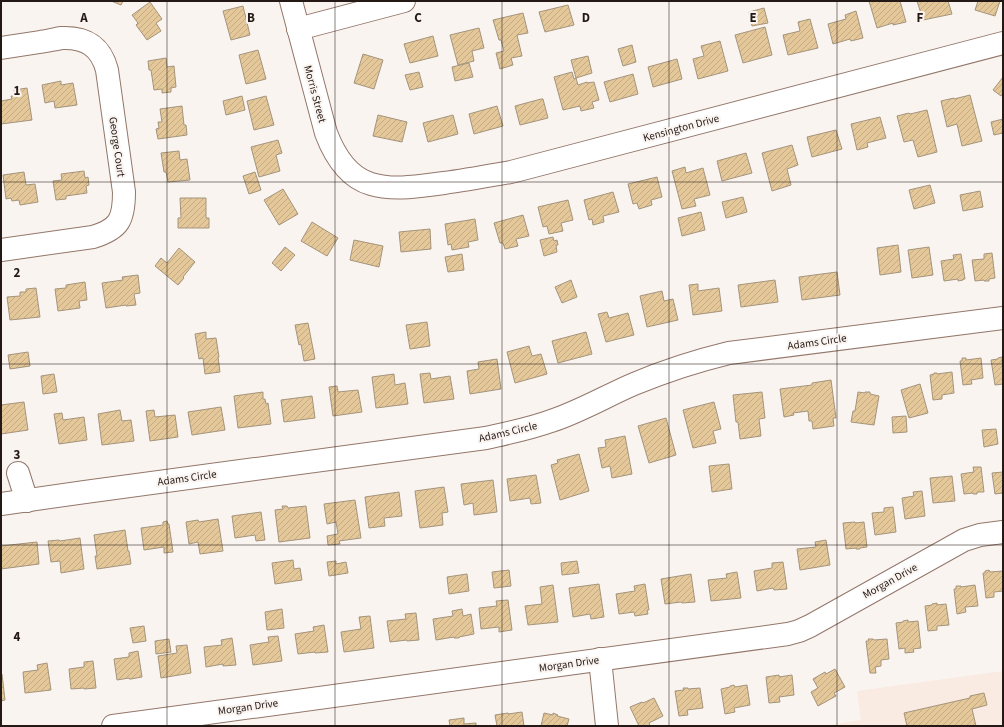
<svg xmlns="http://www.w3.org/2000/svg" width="1004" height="727" viewBox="0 0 1004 727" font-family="'Source Sans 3',sans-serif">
  <defs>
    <pattern id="building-hatch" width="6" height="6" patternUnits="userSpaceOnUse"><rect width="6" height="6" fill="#e5c89a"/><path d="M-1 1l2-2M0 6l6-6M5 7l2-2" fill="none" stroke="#c4ab84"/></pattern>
  </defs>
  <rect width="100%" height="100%" fill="#faf4f1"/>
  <polygon fill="#f9eae2" points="1003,671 1003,726 823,726 861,720 857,691"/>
  <g fill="url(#building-hatch)" stroke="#a4947b">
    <polygon points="111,1 123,1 121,5"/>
    <polygon points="869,1 900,1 906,22 893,25 893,23 877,28"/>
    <polygon points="917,1 948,1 952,14 923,20"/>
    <polygon points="978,1 1000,1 995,16 975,10"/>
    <polygon points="150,2 162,19 156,23 161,31 147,40 136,25 138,23 132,15"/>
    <polygon points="568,5 574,25 545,32 539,12"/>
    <polygon points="243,6 250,35 231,40 223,11"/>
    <polygon points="764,8 768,23 752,26 749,12"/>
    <polygon points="856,11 863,38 851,41 850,39 833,44 828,24 846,19 845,15"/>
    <polygon points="523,13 528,33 517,35 522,56 511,58 513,65 500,69 496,53 504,51 501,40 499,40 493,20"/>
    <polygon points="810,19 818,48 788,55 783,35 800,31 798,22"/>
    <polygon points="765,27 772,55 743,63 735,35"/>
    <polygon points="479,28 484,48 472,51 474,61 458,65 450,35"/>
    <polygon points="433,36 438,56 410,63 404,44"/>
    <polygon points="720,41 728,71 698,79 693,59 704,56 701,46"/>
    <polygon points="632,45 636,62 623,66 618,49"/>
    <polygon points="258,50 266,79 246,84 239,55"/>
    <polygon points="363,54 383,60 374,89 354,83"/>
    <polygon points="588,56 592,73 576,78 571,60"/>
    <polygon points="166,58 167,67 174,66 176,87 171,88 171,92 162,93 162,89 154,90 151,70 149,70 148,61"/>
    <polygon points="677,59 682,79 653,87 648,67"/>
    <polygon points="469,63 473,77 455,81 452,67"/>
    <polygon points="419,72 423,87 410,90 405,75"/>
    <polygon points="572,72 574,79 576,78 578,85 587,82 587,83 594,82 599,100 592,102 594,108 581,111 580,106 563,110 554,77"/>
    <polygon points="633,74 638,94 610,102 604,82"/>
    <polygon points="1003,77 1003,93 1001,96 993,90"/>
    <polygon points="61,81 61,85 73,83 77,105 55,108 54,101 45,103 42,85"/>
    <polygon points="27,88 32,120 1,124 1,101 12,99 11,96 15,96 14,90"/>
    <polygon points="970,95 982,141 962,146 957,124 947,127 941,101 954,98 954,99"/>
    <polygon points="242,96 245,110 226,115 223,101"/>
    <polygon points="266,96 274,125 254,130 247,101"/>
    <polygon points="541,99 543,99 548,118 520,125 515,106"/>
    <polygon points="182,106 184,125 186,125 187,135 158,139 156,129 159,128 158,122 162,122 160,109"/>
    <polygon points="497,106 503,126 474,134 469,114"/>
    <polygon points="927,110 937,152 918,157 913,140 904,142 897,116 909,113 910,114"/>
    <polygon points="378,115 407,122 402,142 373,136"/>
    <polygon points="453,115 458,134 428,142 423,123"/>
    <polygon points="880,117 886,138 867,143 868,147 857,150 851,124"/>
    <polygon points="1003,119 1003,133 994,135 991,122"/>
    <polygon points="836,130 842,149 812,157 807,137"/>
    <polygon points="278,140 282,153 276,155 280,171 259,177 251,147"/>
    <polygon points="792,145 798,165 787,169 791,185 772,191 762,153"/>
    <polygon points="179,151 180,160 187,159 190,180 168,182 166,172 164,172 161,153"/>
    <polygon points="746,153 752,173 722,181 717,161"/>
    <polygon points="685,167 686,173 703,168 710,195 694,199 696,206 682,209 672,171"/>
    <polygon points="84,171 85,178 88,177 89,185 86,186 87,193 66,196 66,199 56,200 53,181 62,180 61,174"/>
    <polygon points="24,172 26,185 35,184 38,202 20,205 19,200 12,201 11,198 6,199 3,175"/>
    <polygon points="255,172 261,190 249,194 243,176"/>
    <polygon points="657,177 662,197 651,200 652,205 639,209 637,203 633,204 628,184"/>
    <polygon points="930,185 935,203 914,209 909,190"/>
    <polygon points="283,189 298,214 279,225 264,200"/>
    <polygon points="980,191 983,207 963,211 960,195"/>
    <polygon points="613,192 619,212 603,216 604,222 593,225 592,219 589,220 584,200"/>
    <polygon points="743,197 747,212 726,218 722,202"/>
    <polygon points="180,198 206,198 206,218 209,218 209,228 178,228 178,218 181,218"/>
    <polygon points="568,200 573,220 561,223 563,231 549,234 547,226 543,227 538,207"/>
    <polygon points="701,212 705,230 682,236 678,218"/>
    <polygon points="523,215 529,236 516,239 518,246 505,249 503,243 500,243 494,223"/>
    <polygon points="475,219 478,240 468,242 469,247 452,250 451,244 448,245 445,224"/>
    <polygon points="312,222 338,238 327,256 301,241"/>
    <polygon points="430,229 431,249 401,252 399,232"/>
    <polygon points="553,237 554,241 557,240 558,245 556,245 557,252 544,256 540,240"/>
    <polygon points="354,240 383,246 379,267 350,260"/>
    <polygon points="898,245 901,272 880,275 877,248"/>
    <polygon points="285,247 295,255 281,271 272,263"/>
    <polygon points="929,247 933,275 912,278 908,250"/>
    <polygon points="179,248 195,262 183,277 184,278 178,285 155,266 161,258 167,263"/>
    <polygon points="992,253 995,278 989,279 989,281 984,281 984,280 975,281 972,260 984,259 984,254"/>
    <polygon points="462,254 464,270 448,272 445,257"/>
    <polygon points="961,254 965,279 963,279 963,280 958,281 958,279 944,281 941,261 954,259 953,255"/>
    <polygon points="837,272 840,295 802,300 799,277"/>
    <polygon points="138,275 140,293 134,294 136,305 126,306 126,305 106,308 102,283 123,280 122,277"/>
    <polygon points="571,280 577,297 562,303 555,287"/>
    <polygon points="775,280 778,302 741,307 738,285"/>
    <polygon points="85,282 87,300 79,301 80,308 58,311 55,289 66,288 66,285"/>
    <polygon points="698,284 698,291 719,288 722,311 693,315 689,285"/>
    <polygon points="36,288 40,317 10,320 7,297 20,296 20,292 26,292 26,289"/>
    <polygon points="662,291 664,301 673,299 678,320 647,327 640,296"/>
    <polygon points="607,312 609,318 628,313 634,335 606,342 598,314"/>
    <polygon points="427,322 430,346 410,349 406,325"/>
    <polygon points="308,323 315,359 304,361 301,344 299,345 295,325"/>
    <polygon points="206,332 206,339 216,338 219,357 218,357 220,372 205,374 203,358 199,359 195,334"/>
    <polygon points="586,332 592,354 558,363 552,341"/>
    <polygon points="529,346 532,356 541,354 547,374 515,383 507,352"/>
    <polygon points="28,352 30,366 10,369 8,355"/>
    <polygon points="1002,357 1003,384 995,385 991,360 998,359 998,358"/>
    <polygon points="962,358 966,358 966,360 981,358 983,378 971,380 972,384 963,385 960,361 962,361"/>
    <polygon points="497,359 501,389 470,394 467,371 479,369 478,362"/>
    <polygon points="952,372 954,393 942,395 942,399 933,400 930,375 934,374 934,373 937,373 937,374"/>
    <polygon points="430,373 431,379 450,376 454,399 424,403 420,374"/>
    <polygon points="54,374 57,392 43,394 41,376"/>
    <polygon points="394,374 395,385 405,383 408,404 376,408 372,377"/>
    <polygon points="831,380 836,418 833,418 834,426 813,429 812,421 809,421 808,411 793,413 794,415 784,417 780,389 812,385 812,383"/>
    <polygon points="920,384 928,413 909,418 901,390"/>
    <polygon points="337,386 338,392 358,390 362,412 333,416 329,387"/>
    <polygon points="263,392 263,399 265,399 266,404 268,403 271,424 238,428 234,396"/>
    <polygon points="762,392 765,418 759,419 761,436 740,439 738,422 736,422 733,395"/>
    <polygon points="858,392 865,393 865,392 870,392 870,394 879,396 874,425 851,422 853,411 855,411"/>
    <polygon points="312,396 315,418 284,422 281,400"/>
    <polygon points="24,402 28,430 1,434 1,405"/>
    <polygon points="714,402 721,429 713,431 716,443 693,448 683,410"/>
    <polygon points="221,407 225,430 192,435 188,412"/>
    <polygon points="120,410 122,421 131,420 134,441 102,445 98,414"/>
    <polygon points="154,410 155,417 175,415 178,437 150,441 146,411"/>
    <polygon points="62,413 63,420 84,417 87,440 59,444 54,414"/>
    <polygon points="906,416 907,432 893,433 892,417"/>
    <polygon points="666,418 676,455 649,463 638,426"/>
    <polygon points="996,429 998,444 984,447 982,430"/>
    <polygon points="625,436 632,474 612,478 610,466 602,468 598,448 606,447 605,440"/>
    <polygon points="579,454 589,491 560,500 551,465 558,463 557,460"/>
    <polygon points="729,464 732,489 712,492 709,466"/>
    <polygon points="973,467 981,467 984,492 977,492 977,494 973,494 973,493 964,494 961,474 974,472"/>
    <polygon points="1003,472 1003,493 995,494 992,473"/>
    <polygon points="536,475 541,503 531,504 530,498 510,501 507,479"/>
    <polygon points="952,476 955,501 933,503 930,478"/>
    <polygon points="493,480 497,512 474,515 473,503 464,505 461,484"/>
    <polygon points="444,487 448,512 442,513 443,525 420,528 415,491"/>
    <polygon points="922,491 925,516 905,519 902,498 914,496 913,492"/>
    <polygon points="399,492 402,516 384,518 385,526 369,528 365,497"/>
    <polygon points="355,500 361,538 339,541 340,544 328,545 327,536 338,534 336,522 327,524 324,504"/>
    <polygon points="282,506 287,506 288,508 306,506 310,538 279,542 275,510 283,509"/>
    <polygon points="893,507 896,532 875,535 872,513 884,512 884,508"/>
    <polygon points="261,512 265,540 256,541 255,535 235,538 232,516"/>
    <polygon points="218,519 223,551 200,554 198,542 189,544 186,522 198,520 199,522"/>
    <polygon points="167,521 168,524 169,524 173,552 164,553 164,547 144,550 141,528 163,525 163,522"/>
    <polygon points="855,522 855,523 864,522 867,547 860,548 860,549 856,549 856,548 846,549 843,523"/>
    <polygon points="125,530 128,551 129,551 131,564 97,569 95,556 97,556 94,535"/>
    <polygon points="80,538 84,569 61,573 60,561 51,562 48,541 59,540 60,541"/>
    <polygon points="826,540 830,565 800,570 797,549 816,547 815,542"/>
    <polygon points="37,542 39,564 1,569 1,546"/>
    <polygon points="293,560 294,569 300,568 302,580 275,584 272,563"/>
    <polygon points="336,561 336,564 346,562 348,573 329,576 327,562"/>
    <polygon points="577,561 579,573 562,575 561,563"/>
    <polygon points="783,562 787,589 774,590 773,588 757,591 754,571 772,568 772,563"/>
    <polygon points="509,570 511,586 494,588 492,572"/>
    <polygon points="989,570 990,572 1003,571 1003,591 994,592 994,597 986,598 983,573 985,573 985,571"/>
    <polygon points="737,572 741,598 711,601 708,580 727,578 726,574"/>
    <polygon points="467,574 469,591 449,594 447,577"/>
    <polygon points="691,574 695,602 682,603 681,602 665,604 661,579"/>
    <polygon points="599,584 604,617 591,619 590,614 573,617 569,588"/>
    <polygon points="645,584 649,610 647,610 648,614 635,616 634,612 619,614 616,594 635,591 634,586"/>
    <polygon points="553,585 558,622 528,625 525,606 542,604 540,587"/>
    <polygon points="975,585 978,606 965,607 966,612 957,614 954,589 956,589 956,586 961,586 961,587"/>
    <polygon points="508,600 512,630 499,632 499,627 481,629 479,608 497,606 496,601"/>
    <polygon points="937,603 937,605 946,604 949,625 937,626 937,630 928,631 925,606 932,605 932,604"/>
    <polygon points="282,609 284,628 267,630 265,612"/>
    <polygon points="462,609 463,616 471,614 474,634 459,637 459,638 454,638 454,637 436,640 433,619 453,616 452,611"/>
    <polygon points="416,613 419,640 407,641 407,640 390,642 387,621 406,619 405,614"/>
    <polygon points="370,616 374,648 344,652 341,632 361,629 359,617"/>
    <polygon points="908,620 908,622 918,621 921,648 913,649 914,652 905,653 905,648 899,649 896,623 903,622 903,621"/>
    <polygon points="324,625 328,652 315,653 315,652 298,654 295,634 314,631 313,627"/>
    <polygon points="144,626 146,641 133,643 130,628"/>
    <polygon points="278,636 282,661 253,665 250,645 269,642 268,637"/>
    <polygon points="232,638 236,665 223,666 223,664 206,667 204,647 222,645 221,640"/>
    <polygon points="169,639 171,652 156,654 155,641"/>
    <polygon points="868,639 873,639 874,640 887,639 889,659 881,660 881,666 875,667 876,673 870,673 866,641 869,641"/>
    <polygon points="187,645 191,673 161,678 158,656 177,653 176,646"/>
    <polygon points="138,651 142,677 131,679 129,679 129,678 117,680 114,659 129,657 129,653"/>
    <polygon points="93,661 96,688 84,689 84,688 71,689 69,669 84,667 84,662"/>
    <polygon points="47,663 51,690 25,693 23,672 38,670 37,665"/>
    <polygon points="835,669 845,687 834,693 836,696 818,706 811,692 818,688 813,679 825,672 826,674"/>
    <polygon points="1,674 2,674 5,700 1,701"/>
    <polygon points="779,675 779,677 792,675 794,695 779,697 780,702 769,703 766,677"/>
    <polygon points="734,685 735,687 747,685 750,705 734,708 735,712 725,714 721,689 730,687 730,686"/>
    <polygon points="683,688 688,688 688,689 700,688 703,708 687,710 688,715 679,716 675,691 684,690"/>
    <polygon points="984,693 987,705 972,709 976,726 907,726 904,713 970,698 970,696"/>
    <polygon points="654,698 663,716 649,723 650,726 639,726 630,707 642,702 643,703"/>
    <polygon points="522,712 524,726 497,726 495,715 508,713 508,714"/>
    <polygon points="544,713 553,715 553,713 558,715 557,716 569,719 567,726 541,726"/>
    <polygon points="464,718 464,724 476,723 476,726 450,726 449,720"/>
  </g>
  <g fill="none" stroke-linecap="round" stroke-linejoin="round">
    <defs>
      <g id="minor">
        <path d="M291,1L326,133C334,154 347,177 371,184C394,191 420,186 444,183C466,180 488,176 511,172L1003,43"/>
        <polyline points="298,29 404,1"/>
        <path d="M1,48C14,46 27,44 40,42C47,41 55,39 62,38C86,37 101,47 107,70L124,192C124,220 119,229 93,237L1,250"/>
        <polyline points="18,473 27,501"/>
        <path d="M1,504L85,492L486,438C508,433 529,429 551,421C579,412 606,396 634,384C665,371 696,361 729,353L1003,318"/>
        <polyline points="600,659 607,726"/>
        <polyline points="113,726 788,634 799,631 810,626 964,540 980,535 1003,532"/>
      </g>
    </defs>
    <use href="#minor" stroke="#93776a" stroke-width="24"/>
    <use href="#minor" stroke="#fff" stroke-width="22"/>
  </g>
  <path fill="none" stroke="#241914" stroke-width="1" stroke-opacity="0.55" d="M167,1V726M335,1V726M502,1V726M669,1V726M837,1V726M1,182H1003M1,364H1003M1,545H1003"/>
  <g text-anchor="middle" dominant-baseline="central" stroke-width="4" stroke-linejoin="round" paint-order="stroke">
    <g font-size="11" fill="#241914" stroke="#faf4f1">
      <text transform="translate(315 94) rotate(75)">Morris Street</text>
      <text transform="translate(681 128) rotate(-15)">Kensington Drive</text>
      <text transform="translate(117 147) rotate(82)">George Court</text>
      <text transform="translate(817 342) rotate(-8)">Adams Circle</text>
      <text transform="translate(508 432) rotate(-13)">Adams Circle</text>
      <text transform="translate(187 478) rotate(-8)">Adams Circle</text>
      <text transform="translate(890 581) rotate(-29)">Morgan Drive</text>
      <text transform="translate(569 664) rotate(-8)">Morgan Drive</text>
      <text transform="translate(248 707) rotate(-8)">Morgan Drive</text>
    </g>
  </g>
  <g font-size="13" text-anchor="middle" font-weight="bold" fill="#241914" stroke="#faf4f1" stroke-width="4" stroke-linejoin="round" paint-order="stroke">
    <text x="84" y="22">A</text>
    <text x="251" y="22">B</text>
    <text x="418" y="22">C</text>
    <text x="586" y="22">D</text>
    <text x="753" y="22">E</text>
    <text x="920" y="22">F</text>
    <text x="17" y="95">1</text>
    <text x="17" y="277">2</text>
    <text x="17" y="459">3</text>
    <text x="17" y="641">4</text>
  </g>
  <rect width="1004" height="727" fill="none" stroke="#241914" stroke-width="4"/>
</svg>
